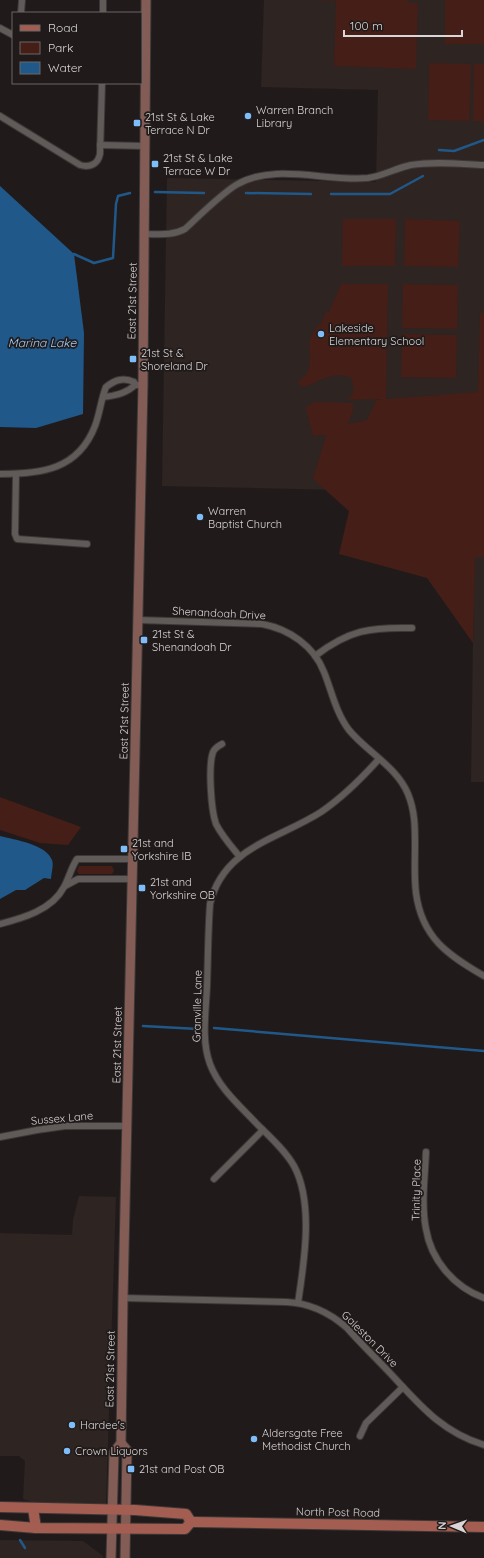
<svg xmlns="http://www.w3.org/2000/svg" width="484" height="1558" viewBox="0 0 484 1558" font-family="Quicksand,sans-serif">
  <rect width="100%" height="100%" fill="#201b1a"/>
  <g fill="#2e2421">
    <polygon points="264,0 484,0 484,782 471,782 475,493 162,486 167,178 376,182 378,90 261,87"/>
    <polygon points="79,1196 116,1197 106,1504 39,1504 23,1499 25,1461 19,1456 0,1456 0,1233 72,1235 73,1220"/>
    <polygon points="0,1540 83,1541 103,1556 103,1558 0,1558"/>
  </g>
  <g fill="#441e17">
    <polygon points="315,0 407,0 408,3 418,3 416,69 334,66 336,1"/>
    <rect x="445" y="0" width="39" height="44"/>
    <polygon points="429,63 471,64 469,121 428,120"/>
    <polygon points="474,64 484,64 484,121 473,121"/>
    <polygon points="343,219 396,219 395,266 342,266"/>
    <polygon points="405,219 460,221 458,267 404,266"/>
    <path d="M341,284H388L386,399L478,392L480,313H484V557H475L473,643L427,578L339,554L349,511L313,479L326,435L313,436L306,409L308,405L315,402L353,403V410L348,424L367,420L376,400L383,399L348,400C355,393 354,387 351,378C333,371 320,381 303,388L299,384V380C317,371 306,348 311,336C315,326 324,325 325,312H329Z"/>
    <polygon points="403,284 458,285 457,329 402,328"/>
    <polygon points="402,334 457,335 456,378 401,377"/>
    <polygon points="0,797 81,827 68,845 40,843 0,830"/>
    <polygon points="79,866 112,866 114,871 112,874 79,874 77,871"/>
  </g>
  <g fill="#205889">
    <polygon points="0,186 74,254 84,333 83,414 36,428 0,427"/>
    <path d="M0,836C15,840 46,844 52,860C54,865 51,874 51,879L44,878L25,890H16L0,899Z"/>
  </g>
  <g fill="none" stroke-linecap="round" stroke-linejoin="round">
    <g stroke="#205889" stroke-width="2.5">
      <polyline points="439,150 454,151 484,140"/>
      <polyline points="155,192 204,193"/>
      <polyline points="246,193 311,194"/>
      <polyline points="331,194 390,194 423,176"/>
      <polyline points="74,254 94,263 113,258 116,204 118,196 130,193"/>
      <polyline points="143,1026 198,1029"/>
      <polyline points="214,1028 484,1051"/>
      <polyline points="20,1540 25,1548"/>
    </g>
    <defs>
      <g id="minor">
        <polyline points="21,13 22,0"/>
        <polyline points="103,13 103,0"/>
        <polyline points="0,28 13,35"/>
        <path d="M0,116L80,165C90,168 98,164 100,154L102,83"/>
        <polyline points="100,145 144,146"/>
        <path d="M145,234C159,234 172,236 185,229C199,216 220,195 236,185C275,162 325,182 368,178C383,176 396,168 411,165C435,161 460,164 484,165"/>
        <path d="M103,397C115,396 127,393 135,385"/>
        <path d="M0,474C41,474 78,470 95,426C100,413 101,399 106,387C115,380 123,377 134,382L135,385H143"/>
        <polyline points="16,474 15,534 17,539 87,544"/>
        <path d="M138,620L262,624C289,629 314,646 324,672C332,692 336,713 349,730C367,752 397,767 408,794C415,811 415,827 415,845C415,861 414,877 416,893C422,938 448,955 484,976"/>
        <path d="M315,656C349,630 370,627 412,628"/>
        <path d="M222,744C218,746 215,748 213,752C208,766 211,810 216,824C222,836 231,846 240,857"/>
        <polyline points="65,886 78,879 132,879"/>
        <path d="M0,924C23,918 52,910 64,887C69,878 71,868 77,859H133"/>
        <polyline points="0,1137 37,1130 65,1126 127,1126"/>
        <path d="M426,1152C425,1177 421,1204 426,1229C431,1260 454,1287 484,1298"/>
        <polyline points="214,1179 263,1130"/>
        <path d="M123,1298L286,1302C310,1303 329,1312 347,1328C360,1343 375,1357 389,1372C419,1404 441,1432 484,1445"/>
        <path d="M298,1303C304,1263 314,1203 294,1166C285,1150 269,1136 256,1123C239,1105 219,1088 210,1064C201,1040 206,1011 207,986C208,959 208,931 210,904C223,847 279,839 321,812C343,797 361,779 379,759"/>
        <polyline points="360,1436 366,1423 403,1387"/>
      </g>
      <g id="secondary">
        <polyline points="121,1443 127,1450 125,1558"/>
        <polyline points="111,1558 114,1452 121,1443 123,1298 143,385 146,0"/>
      </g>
      <g id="primary">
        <polyline points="0,1507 135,1510 186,1514 191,1522"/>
        <polyline points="33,1508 36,1528"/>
        <polyline points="0,1525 36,1528 185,1529 191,1522 195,1522 484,1527"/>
      </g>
    </defs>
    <use href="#minor" stroke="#3c3838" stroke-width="8"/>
    <use href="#secondary" stroke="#3c3838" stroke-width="11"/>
    <use href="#primary" stroke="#3c3838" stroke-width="12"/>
    <use href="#minor" stroke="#605a59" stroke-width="6"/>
    <use href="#secondary" stroke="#825c55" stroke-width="9"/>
    <use href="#primary" stroke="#a35d51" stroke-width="10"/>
  </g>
  <g fill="#7fbdfa" stroke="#201b1a" stroke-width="1.5">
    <circle cx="248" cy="116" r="4"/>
    <rect x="133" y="119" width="8" height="8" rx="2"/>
    <rect x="151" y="160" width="8" height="8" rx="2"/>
    <circle cx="321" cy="334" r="4"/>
    <rect x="129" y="355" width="8" height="8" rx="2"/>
    <circle cx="200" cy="517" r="4"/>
    <rect x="140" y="636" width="8" height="8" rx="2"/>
    <rect x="120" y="845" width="8" height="8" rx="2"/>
    <rect x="138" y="884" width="8" height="8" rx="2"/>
    <circle cx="72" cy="1425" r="4"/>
    <circle cx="254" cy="1439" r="4"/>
    <circle cx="67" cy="1451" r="4"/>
    <rect x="127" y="1465" width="8" height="8" rx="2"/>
  </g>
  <g text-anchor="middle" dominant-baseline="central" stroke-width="3.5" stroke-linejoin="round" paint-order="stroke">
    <g font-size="11" fill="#dad6d6" stroke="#201b1a" text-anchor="start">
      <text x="256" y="110">Warren Branch<tspan x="256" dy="13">Library</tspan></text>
      <text x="145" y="117">21st St &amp; Lake<tspan x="145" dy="13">Terrace N Dr</tspan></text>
      <text x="163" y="158">21st St &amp; Lake<tspan x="163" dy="13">Terrace W Dr</tspan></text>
      <text x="329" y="328">Lakeside<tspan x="329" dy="13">Elementary School</tspan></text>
      <text x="141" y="353">21st St &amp;<tspan x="141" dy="13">Shoreland Dr</tspan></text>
      <text x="208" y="511">Warren<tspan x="208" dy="13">Baptist Church</tspan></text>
      <text x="152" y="634">21st St &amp;<tspan x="152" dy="13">Shenandoah Dr</tspan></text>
      <text x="132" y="843">21st and<tspan x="132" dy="13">Yorkshire IB</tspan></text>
      <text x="150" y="882">21st and<tspan x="150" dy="13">Yorkshire OB</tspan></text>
      <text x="80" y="1425">Hardee's</text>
      <text x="262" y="1433">Aldersgate Free<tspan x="262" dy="13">Methodist Church</tspan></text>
      <text x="75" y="1451">Crown Liquors</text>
      <text x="139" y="1469">21st and Post OB</text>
    </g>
    <g font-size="11" fill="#dad6d6" stroke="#201b1a">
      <text transform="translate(132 301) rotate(-89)">East 21st Street</text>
      <text transform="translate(219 613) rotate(3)">Shenandoah Drive</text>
      <text transform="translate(124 721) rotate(-89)">East 21st Street</text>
      <text transform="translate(197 1006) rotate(-89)">Granville Lane</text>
      <text transform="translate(117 1045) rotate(-89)">East 21st Street</text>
      <text transform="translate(62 1118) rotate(-5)">Sussex Lane</text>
      <text transform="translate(416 1190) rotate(-89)">Trinity Place</text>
      <text transform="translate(370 1339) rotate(45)">Galeston Drive</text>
      <text transform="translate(110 1369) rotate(-89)">East 21st Street</text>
      <text transform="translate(338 1512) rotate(1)">North Post Road</text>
    </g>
    <g font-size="12" font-style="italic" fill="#a1cdf9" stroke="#201b1a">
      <text x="42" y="342">Marina Lake</text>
    </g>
  </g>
  <rect x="12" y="12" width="130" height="72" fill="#201b1a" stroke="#6a6665"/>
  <rect x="20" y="25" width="20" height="6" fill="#a35d51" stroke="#6a6665"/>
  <text x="48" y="32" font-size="12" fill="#dad6d6">Road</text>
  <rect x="20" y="42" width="20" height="12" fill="#441e17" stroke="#6a6665"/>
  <text x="48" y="52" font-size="12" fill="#dad6d6">Park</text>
  <rect x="20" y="62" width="20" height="12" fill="#205889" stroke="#6a6665"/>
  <text x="48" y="72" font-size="12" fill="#dad6d6">Water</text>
  <g transform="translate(452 1526) rotate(272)" stroke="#201b1a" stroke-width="3" paint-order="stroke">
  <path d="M0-3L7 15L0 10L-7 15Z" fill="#dad6d6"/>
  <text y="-6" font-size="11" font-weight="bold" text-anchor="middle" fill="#dad6d6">N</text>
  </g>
  <path d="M344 30v6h118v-6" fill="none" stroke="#dad6d6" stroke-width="2"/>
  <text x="350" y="30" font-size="12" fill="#dad6d6" stroke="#201b1a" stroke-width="3" paint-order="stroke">100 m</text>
</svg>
